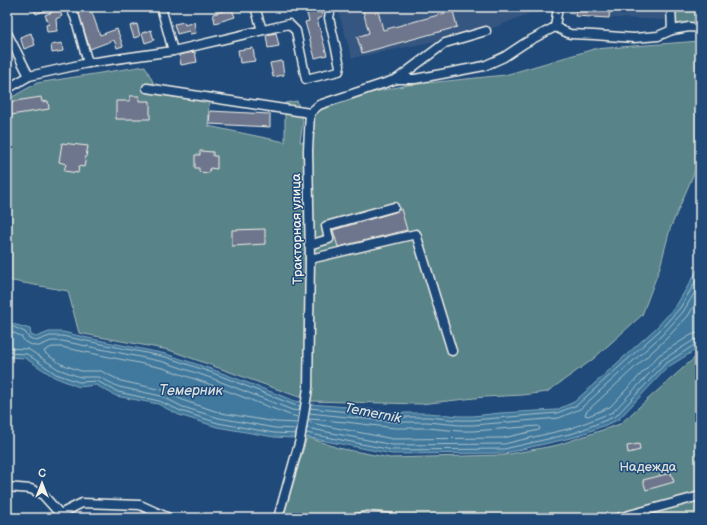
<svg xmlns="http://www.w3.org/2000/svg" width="707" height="525" viewBox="0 0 707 525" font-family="'Balsamiq Sans',sans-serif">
  <rect width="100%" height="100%" fill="#1f4a7a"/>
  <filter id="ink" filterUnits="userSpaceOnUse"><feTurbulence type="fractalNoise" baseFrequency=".025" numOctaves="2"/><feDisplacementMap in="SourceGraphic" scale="8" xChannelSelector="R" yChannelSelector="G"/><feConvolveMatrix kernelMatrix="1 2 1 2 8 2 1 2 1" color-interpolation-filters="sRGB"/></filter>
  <g filter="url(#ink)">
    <g fill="#365780">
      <polygon points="337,7 545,7 486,31 352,58"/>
      <polygon points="568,7 666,7 665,20 571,16"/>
    </g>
    <g fill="#598389" stroke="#a6bab8">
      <polygon points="672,7 700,7 700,28 673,26"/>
      <polygon points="700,41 700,159 670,229 660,267 642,315 592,360 547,392 523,395 484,397 420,404 310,401 169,350 79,333 68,291 7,280 7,100 37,83 145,66 158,92 209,101 208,126 285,142 285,103 297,101 303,121 300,142 312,142 314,113 330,104 358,95 408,85 505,75 594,49"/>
      <polygon points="700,353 700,518 283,518 307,437 338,448 390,458 504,455 558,445 620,424"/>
    </g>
    <polygon fill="#41799d" stroke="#89a9bb" points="700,264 700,345 697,349 668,367 618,420 575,437 505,453 392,454 305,437 293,438 274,437 217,427 179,415 158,404 116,396 96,385 79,387 54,377 25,358 7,357 7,320 13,324 30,329 31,335 36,337 49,332 63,332 88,338 166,354 214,370 295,401 310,404 348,407 397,413 428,413 459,416 473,416 500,413 556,410 574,402 656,328 676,306 698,269"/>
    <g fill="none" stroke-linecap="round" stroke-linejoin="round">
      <g stroke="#acc1ca" stroke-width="1">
        <polyline points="700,296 688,316 666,339 586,412 585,415 588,416 610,407 659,355 691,335 700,332"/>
        <polyline points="7,324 25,332 28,337 36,341 50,336 62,336 166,357 213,373 294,405 300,406"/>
        <polyline points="7,330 21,336 25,342 35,346 39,346 51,341 62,341 164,362 211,378 292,410 299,411"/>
        <polyline points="7,348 28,349 58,369 80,377 99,377 119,387 161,396 183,407 219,418 275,428 297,429"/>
        <polyline points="7,353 27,354 56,374 79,382 97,381 118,392 159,401 181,411 218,423 274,433 296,434"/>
        <polyline points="310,408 396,417 428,417 459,420 473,420 557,413 577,405 659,331 680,308 700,274"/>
        <polyline points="309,413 396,422 428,422 459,425 473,425 559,418 580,409 662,335 683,312 700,284"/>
        <polygon points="310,419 346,422 395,428 428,428 459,431 473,431 538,426 540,428 539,430 503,438 393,439 311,423 310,421"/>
        <polyline points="298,423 276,422 221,413 185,401 162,390 121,381 101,371 81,371 61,364 45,353 44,351 52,347 61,347 163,368 209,384 290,415 298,417"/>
        <polyline points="307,428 393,445 504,444 572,428 613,412 662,360 694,340 700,338"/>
        <polyline points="306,433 392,450 504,449 574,433 616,416 665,364 696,344 700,344"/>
      </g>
    </g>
    <g fill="#6d768d" stroke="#f4f1e8">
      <polygon points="33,7 53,7 53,8 36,14"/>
      <polygon points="83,7 90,7 100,35 117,29 123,46 117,48 114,40 90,49 77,9"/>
      <polygon points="231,7 235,17 215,23 213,14 224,11 223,9"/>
      <polygon points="305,7 320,7 322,17 317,19 327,55 315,58 305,22 309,21"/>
      <polygon points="362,7 377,7 383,30 453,11 457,27 362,53 357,37 369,33"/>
      <polygon points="576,7 610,8 609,18 575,16"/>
      <polygon points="59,9 62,16 56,19 57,31 47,32 46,25 49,24 45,15"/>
      <polygon points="184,22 185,25 194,22 196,33 190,34 189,31 177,34 174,24"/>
      <polygon points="137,24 140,36 134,38 130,26"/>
      <polygon points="151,30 154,40 145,43 142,33"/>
      <polygon points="31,33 35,45 24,49 20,37"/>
      <polygon points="276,33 279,46 268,48 266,35"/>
      <polygon points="62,43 63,51 52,53 51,45"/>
      <polygon points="253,48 255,61 240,63 238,50"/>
      <polygon points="195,52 197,62 181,65 179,55"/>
      <polygon points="7,59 13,69 7,73"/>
      <polygon points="282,61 284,75 273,77 270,63"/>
      <polygon points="130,96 139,96 139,101 150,101 150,119 116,119 116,101 130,101"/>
      <polygon points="41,97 42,102 48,101 49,109 11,115 9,102"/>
      <polygon points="210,111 270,114 270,127 209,124"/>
      <polygon points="62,143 88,146 84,167 79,166 78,173 64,171 66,164 59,162"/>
      <polygon points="200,151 213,152 213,156 217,156 217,169 210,168 209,173 199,172 199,168 195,168 195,155 200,155"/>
      <polygon points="401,209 407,230 338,247 333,230 395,212"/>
      <polygon points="265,229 265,244 232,246 232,230"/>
      <polygon points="639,444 640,450 628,453 627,446"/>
      <polygon points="671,473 674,482 646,490 643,480"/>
    </g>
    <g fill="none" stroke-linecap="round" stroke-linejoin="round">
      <defs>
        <g id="minor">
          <polyline points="70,7 75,17 88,63"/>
          <polyline points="161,7 173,51"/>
          <polyline points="255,7 262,30"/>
          <polyline points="671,7 672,30"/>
          <polyline points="555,27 570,34 594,35 634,38 658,36 672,30 689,27 700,28"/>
          <polyline points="555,27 558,7"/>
          <polyline points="7,33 29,76"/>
          <polyline points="397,79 415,79 484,66 504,57 525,43 555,27"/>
          <polyline points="147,88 310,113"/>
          <polyline points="7,89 29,76 88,63 173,51 289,24 296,31 306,79 339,71 340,66 329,18 331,7"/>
          <polyline points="309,245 329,239 326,226 394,207"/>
          <polyline points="310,259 416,234 452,351"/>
          <polyline points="7,487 31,489 43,495 60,514"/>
          <polyline points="56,518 60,514 82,503 140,505 169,518"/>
          <polyline points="278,518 300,440 308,388 310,259 308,150 310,113 319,105 397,79 445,43 486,31"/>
          <polyline points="357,518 368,516 392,518"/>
          <polyline points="618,518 700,496"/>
        </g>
      </defs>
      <use href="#minor" stroke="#f4f1e8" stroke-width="11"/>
      <use href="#minor" stroke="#1f4a7a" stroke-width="8"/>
    </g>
  </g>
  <g text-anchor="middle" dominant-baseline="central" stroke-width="3" stroke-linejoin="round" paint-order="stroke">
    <g font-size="13" fill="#f4f1e8" stroke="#1f4a7a">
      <text transform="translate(297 229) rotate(-91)">Тракторная улица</text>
    </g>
    <g font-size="13" fill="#dde0da" stroke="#1f4a7a">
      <text x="648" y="467">Надежда</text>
    </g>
    <g font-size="14" font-style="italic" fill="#d9dfdd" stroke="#1f4a7a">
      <text x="191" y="390">Темерник</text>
      <text transform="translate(373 413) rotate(11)">Temernik</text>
    </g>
  </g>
  <rect width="707" height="525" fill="none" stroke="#1f4a7a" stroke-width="24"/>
  <rect x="12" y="12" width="683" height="501" fill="none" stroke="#f4f1e8" stroke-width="1.5" filter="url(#ink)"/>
  <g transform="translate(42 483)" stroke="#1f4a7a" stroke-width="3" paint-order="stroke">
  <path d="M0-3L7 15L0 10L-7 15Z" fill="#f4f1e8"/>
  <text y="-6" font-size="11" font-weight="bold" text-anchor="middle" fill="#f4f1e8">С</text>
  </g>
</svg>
